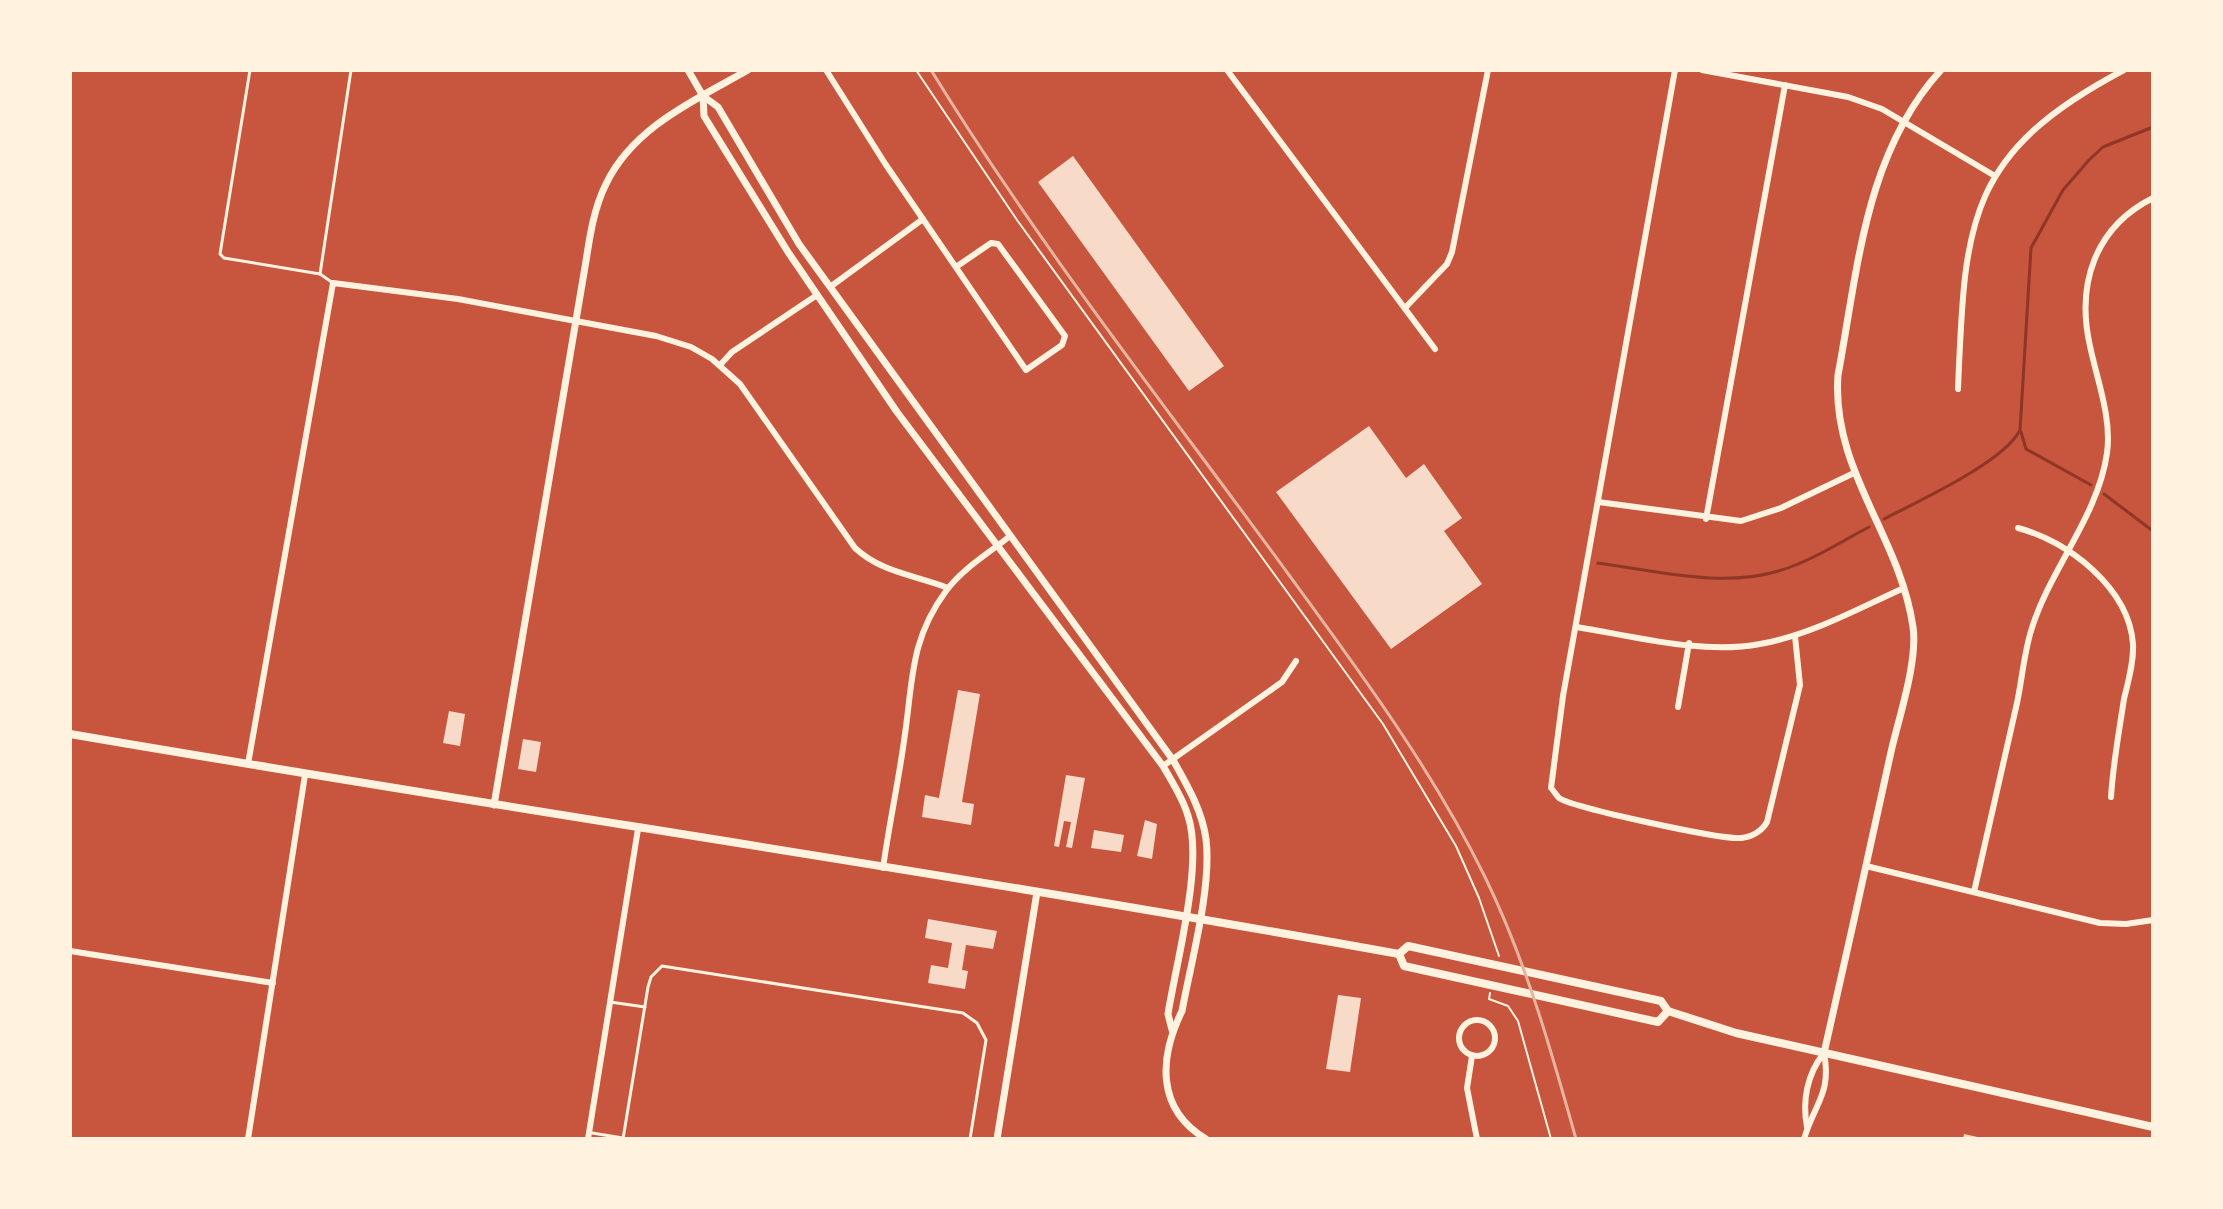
<svg xmlns="http://www.w3.org/2000/svg" width="2223" height="1209" viewBox="0 0 2223 1209" font-family="Barlow,sans-serif">
  <rect width="100%" height="100%" fill="#c8553d"/>
  <g fill="none" stroke-linecap="round" stroke-linejoin="round">
    <g stroke="#8f3625" stroke-width="3">
      <polyline points="2021,432 2026,449 2091,485"/>
      <polyline points="2104,494 2153,531"/>
      <path d="M1884,519C1919,501 2004,462 2020,430L2031,248L2063,190L2089,160L2103,147L2153,127"/>
      <path d="M1598,563C1664,572 1734,592 1798,564C1823,554 1846,539 1869,527"/>
    </g>
  </g>
  <g fill="#f7dbc8">
    <polygon points="1073,156 1224,366 1189,391 1038,182"/>
    <polygon points="1369,426 1406,478 1424,464 1462,518 1444,531 1482,584 1391,649 1276,492"/>
    <polygon points="958,690 980,694 962,802 974,804 971,825 922,817 925,795 939,798"/>
    <polygon points="449,711 465,714 460,746 443,743"/>
    <polygon points="523,739 541,742 536,772 518,769"/>
    <polygon points="1066,775 1085,778 1072,848 1066,847 1071,822 1064,821 1059,847 1054,846"/>
    <polygon points="1145,820 1157,824 1152,859 1137,856"/>
    <polygon points="1094,830 1124,835 1121,852 1091,848"/>
    <polygon points="928,919 997,931 993,949 966,945 962,970 968,971 965,989 928,983 931,965 948,968 952,943 925,938"/>
    <polygon points="1338,995 1361,998 1350,1072 1326,1069"/>
    <polygon points="1964,1134 1982,1138 1982,1139 1963,1139"/>
  </g>
  <g fill="none" stroke-linecap="round" stroke-linejoin="round">
    <g stroke="#fff3e0" stroke-width="2">
      <polyline points="916,70 1017,220 1383,724 1456,846 1479,898 1499,956"/>
      <polyline points="1490,993 1489,999 1508,1006 1518,1021 1551,1139"/>
    </g>
    <g stroke="#fff3e0" stroke-width="3">
      <polyline points="250,70 220,254 224,258 320,274"/>
      <polyline points="333,283 320,274 351,70"/>
      <polyline points="610,1002 645,1007"/>
      <polyline points="592,1133 623,1138"/>
      <polyline points="623,1139 648,987 651,977 662,966 963,1013 977,1023 986,1040 970,1139"/>
    </g>
    <g stroke="#fff3e0" stroke-width="6">
      <polyline points="826,70 886,165 1026,370 1062,345 1065,336 998,244 991,243 956,267"/>
      <polyline points="1227,70 1435,349"/>
      <path d="M1675,70L1563,696L1551,788C1553,790 1557,796 1559,798C1574,808 1722,840 1741,838C1752,837 1762,831 1767,822L1800,685L1795,636"/>
      <polyline points="1702,70 1848,97 1882,109 1995,176"/>
      <polyline points="830,287 923,219"/>
      <polyline points="1405,308 1447,264 1452,252 1488,70"/>
      <polyline points="720,365 732,352 817,295"/>
      <path d="M1958,389C1965,223 1965,154 2124,70"/>
      <polyline points="1598,502 1741,521 1781,508 1854,473"/>
      <polyline points="1706,519 1785,85"/>
      <path d="M2018,528C2068,541 2129,588 2133,644C2134,662 2128,682 2124,699C2119,732 2113,764 2111,797"/>
      <path d="M1576,627C1634,636 1702,655 1760,644C1811,635 1857,609 1904,588"/>
      <polyline points="1678,707 1689,643"/>
      <path d="M248,764L333,283L458,299L656,336L691,347L712,359L740,384L855,548C882,573 915,575 948,588"/>
      <polyline points="1163,766 1282,682 1296,661"/>
      <polyline points="1866,866 2100,923 2126,924 2153,920"/>
      <path d="M883,868C889,825 898,784 904,741C913,683 909,641 946,591C963,568 988,554 1010,536"/>
      <path d="M1974,892C1988,829 2003,766 2017,703C2022,679 2024,654 2031,631C2049,570 2098,517 2107,453C2112,418 2097,380 2090,346C2076,284 2095,227 2153,198"/>
      <polyline points="70,951 273,983"/>
      <circle cx="1477" cy="1038" r="18"/>
      <polyline points="1472,1056 1467,1088 1477,1139"/>
      <path d="M1807,1127C1802,1101 1807,1074 1824,1053"/>
      <polyline points="248,1139 305,775"/>
      <polyline points="588,1139 638,829"/>
      <path d="M1804,1139C1814,1104 1832,1094 1824,1053"/>
    </g>
    <g stroke="#fff3e0" stroke-width="7">
      <path d="M688,70L703,96L718,107L799,244L1173,760C1187,785 1202,810 1206,839C1212,887 1191,962 1182,1011C1159,1058 1156,1109 1206,1139"/>
      <path d="M703,96L704,116L788,252L897,412L1163,766C1172,782 1183,798 1188,816C1204,863 1176,963 1168,1014L1172,1030"/>
      <path d="M494,805L586,261C590,235 594,208 606,184C633,127 697,99 748,70"/>
      <path d="M1824,1053C1847,953 1869,852 1891,752C1899,717 1918,661 1913,627C1900,536 1831,470 1838,375C1858,269 1865,153 1941,70"/>
      <polyline points="997,1139 1037,892"/>
    </g>
    <g stroke="#fff3e0" stroke-width="8">
      <path d="M70,734C512,810 957,874 1399,954"/>
      <polyline points="1399,954 1408,946 1661,1001 1668,1011 1736,1033 2153,1127"/>
      <polyline points="1399,954 1404,966 1658,1022 1668,1011"/>
    </g>
    <path stroke="#e9b49f" stroke-width="3" d="M931,70C1039,246 1168,409 1289,575C1360,672 1432,769 1485,877C1526,961 1551,1050 1576,1139"/>
  </g>
  <rect width="2223" height="1209" fill="none" stroke="#fff3e0" stroke-width="144"/>
</svg>
